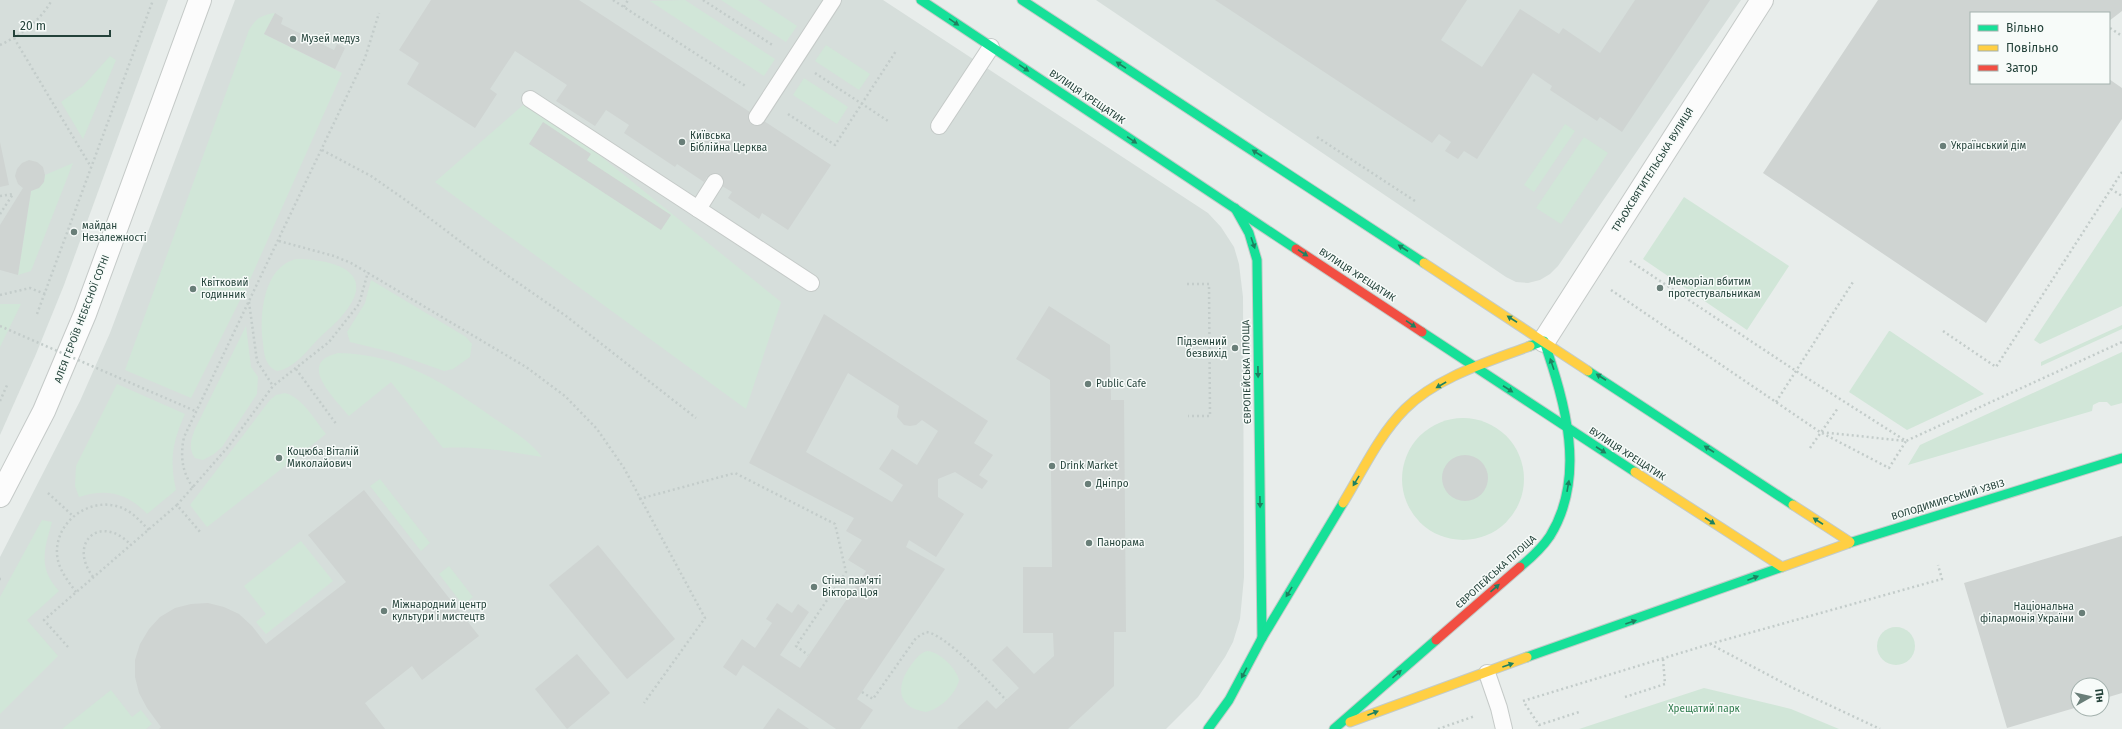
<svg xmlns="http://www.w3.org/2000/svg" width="2122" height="729" viewBox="0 0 2122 729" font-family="'Fira Sans',sans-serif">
  <rect width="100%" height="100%" fill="#e8edeb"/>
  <g fill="#d6dedb">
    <polygon points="0,0 168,0 64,285 36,354 0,435"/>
    <polygon points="235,0 883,0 1208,213 1221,227 1234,247 1239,264 1243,297 1244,577 1240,619 1233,642 1225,657 1198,697 1166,729 0,729 0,557 80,401 110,333"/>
    <polygon points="1096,0 1741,0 1558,266 1550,274 1540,280 1528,283 1516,282 1506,277"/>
  </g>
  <g fill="#d1e6d8">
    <polygon points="685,0 775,59 764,76 650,1"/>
    <polygon points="721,0 758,0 797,26 786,42"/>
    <path d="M275,13L264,34L342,73L248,284L191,398L125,370L249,30C256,18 262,15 275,13Z"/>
    <polygon points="826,45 870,74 859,90 815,61"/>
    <polygon points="110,56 116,60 83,139 61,102 83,86"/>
    <polygon points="804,78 848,107 837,124 793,95"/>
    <polygon points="530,99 781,302 746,409 435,182"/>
    <polygon points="1565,124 1575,131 1534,192 1524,185"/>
    <polygon points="1584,137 1608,153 1561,224 1536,208"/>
    <path d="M73,163L31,271L18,275L31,191C40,188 43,184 45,175Z"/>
    <polygon points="1684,197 1789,266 1747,330 1643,259"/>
    <polygon points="2122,207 2122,306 2040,344 2034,340"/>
    <path d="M296,259C314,259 361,263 356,291C352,310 331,327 318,339C308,350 293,369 277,371C265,366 264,354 263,343C259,316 263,267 296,259Z"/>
    <polygon points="371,280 466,337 472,344 470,357 453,369 444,371 391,352 350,342 347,332 365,303"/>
    <polygon points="0,304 21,304 0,347"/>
    <polygon points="2122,325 2122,329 2041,366 2041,362"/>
    <path d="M246,326L251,367L258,377L257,394L222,447L214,454L203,460L195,458C188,448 191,440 195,429Z"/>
    <polygon points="1889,331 1890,331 1984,394 1907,430 1849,392"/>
    <polygon points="2122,352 2122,403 2111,406 2107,402 2099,402 2093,405 2092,411 1908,465 1920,445"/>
    <path d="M338,353C402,354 444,383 495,419C512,430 530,441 542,457C509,451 477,446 443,448L391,382L349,416C334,397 296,363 338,353Z"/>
    <path d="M117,384L185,414C173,441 169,459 176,490L147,514C128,493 106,488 79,497L75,486L76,466Z"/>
    <path d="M285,393C303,398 314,419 326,434L207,527L190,505L270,400L276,395Z"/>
    <circle cx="1463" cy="479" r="61"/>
    <polygon points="380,479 430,543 421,551 370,486"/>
    <path d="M42,520L52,522C44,550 38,568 59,591L27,620L58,656L0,714V597Z"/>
    <polygon points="301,541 333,581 266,634 256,622 266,614 244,586"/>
    <polygon points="449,566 473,597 463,605 439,574"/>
    <circle cx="1896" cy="646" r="19"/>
    <path d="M927,651C940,652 956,668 959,680C956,694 940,709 926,712C899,708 895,689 909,668C915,660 918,654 927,651Z"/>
    <polygon points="1704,688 1791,709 1839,729 1579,729"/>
    <polygon points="111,690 132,717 141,710 152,724 146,729 62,729"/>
  </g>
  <g fill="#cfd4d2" fill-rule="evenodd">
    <polygon points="431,0 579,0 831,165 788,230 762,213 759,219 728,198 732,192 707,177 704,182 677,164 675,167 624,133 629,125 606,110 595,126 556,101 567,85 515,51 490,89 497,94 475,128 407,84 419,63 399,50"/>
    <polygon points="1215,0 1467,0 1441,40 1482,67 1520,9 1559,34 1563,28 1600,53 1635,0 1710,0 1622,132 1600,117 1597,121 1550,90 1552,86 1533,73 1477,159 1464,151 1458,159 1445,151 1451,142 1439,134 1432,143"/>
    <polygon points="1878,0 2122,0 2122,11 2109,21 2109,13 1971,13 1971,83 2109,83 2109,79 2122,88 2122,119 1986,323 1763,173"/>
    <polygon points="275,13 283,18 281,24 334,50 337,44 345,48 335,69 264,34"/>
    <polygon points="543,122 591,154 587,160 671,215 661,230 529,144"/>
    <polygon points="0,142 9,185 0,187"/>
    <polygon points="29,160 37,162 43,167 45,175 44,182 39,188 31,191 18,275 0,270 0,225 23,188 18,184 15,176 17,169 22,163"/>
    <polygon points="1049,306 1110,345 1111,400 1124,400 1126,632 1114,632 1114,686 1068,729 959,729 957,728 987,700 996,709 1019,688 992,660 1007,646 1034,674 1054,656 1053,633 1023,633 1023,567 1052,567 1050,380 1016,359"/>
    <path d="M824,314L988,421L974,443L993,455L979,475L988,481L982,489L955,472L938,479V497L964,514L936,557L909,540L906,547L945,569L857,699L873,710L860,729H836L743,665L736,676L723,667L742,639L755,648L772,623L766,619L777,603L792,613L798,604L809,612L780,655L800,668L866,571L848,560L862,540L846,531L854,518L749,463ZM848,373L899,406L897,417L904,425L910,426L916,425L922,420L938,431L917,465L892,449L879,469L903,485L892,502L806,452Z"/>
    <circle cx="1465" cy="478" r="23"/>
    <polygon points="364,490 479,636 422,680 412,666 365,703 385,729 159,729 161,727 147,708 139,693 135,677 135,660 140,644 149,629 160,617 175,608 191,604 208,603 224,607 239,614 252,626 266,644 346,582 308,535"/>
    <polygon points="2122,536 2122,693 2102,699 2102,685 2078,685 2078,707 2007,728 1964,583"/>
    <polygon points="598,545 675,639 627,679 549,585"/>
    <polygon points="577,654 610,693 567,729 535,689"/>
    <polygon points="778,708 809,729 763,729"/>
  </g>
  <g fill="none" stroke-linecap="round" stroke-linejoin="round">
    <defs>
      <g id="lane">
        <polyline points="530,99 698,209"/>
        <polyline points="757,117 833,0"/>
        <polyline points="939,126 991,47"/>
        <polyline points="715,182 698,209 811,283"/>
        <polyline points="1487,673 1499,708 1504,729"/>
      </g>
      <g id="street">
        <polyline points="1544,341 1762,0"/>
        <polyline points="0,496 44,411 85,314 200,0"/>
      </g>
      <g id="fast">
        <polyline points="921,0 1296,249"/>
        <polyline points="1022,0 1424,263"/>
        <polyline points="1235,208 1249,233 1257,260 1262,638"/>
        <polyline points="1422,332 1635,472"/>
        <polyline points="1588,371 1793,505"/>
        <polyline points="1849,543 2122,458"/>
        <path d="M1520,567C1531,558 1542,548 1550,536C1587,476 1565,403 1544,341L1530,346"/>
        <polyline points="1527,657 1782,567"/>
        <polyline points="1208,729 1229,700 1262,638 1343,503"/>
        <polyline points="1334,729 1436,640"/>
      </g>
      <g id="slow">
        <polyline points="1424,263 1588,371"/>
        <polyline points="1635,472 1782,567 1849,543"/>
        <path d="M1343,503C1362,472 1379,435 1405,409C1437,377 1488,362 1530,346"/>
        <polyline points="1793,505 1850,542"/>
        <polyline points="1350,722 1527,657"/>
      </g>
      <g id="jam">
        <polyline points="1296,249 1422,332"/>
        <polyline points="1436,640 1520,567"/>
      </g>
    </defs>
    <use href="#lane" stroke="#c5cac8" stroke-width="18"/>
    <use href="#street" stroke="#c5cac8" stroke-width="24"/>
    <use href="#fast" stroke="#c3cbc8" stroke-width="11"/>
    <use href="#slow" stroke="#c3cbc8" stroke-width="11"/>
    <use href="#jam" stroke="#c3cbc8" stroke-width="11"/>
    <g stroke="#c3ccca" stroke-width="2.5" stroke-dasharray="2 3" stroke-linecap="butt">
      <polyline points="613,0 747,87"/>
      <polyline points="703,0 774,46"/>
      <polyline points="624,7 628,0"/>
      <polyline points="2110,28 2122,36"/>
      <polyline points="14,38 91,167"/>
      <path d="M0,45C21,35 40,21 52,0"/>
      <polyline points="815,73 888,121"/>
      <polyline points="788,114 835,145 896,51"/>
      <polyline points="1317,137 1415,201"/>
      <polyline points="322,150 371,176 404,199 485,260 566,316 696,418"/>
      <polyline points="2122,172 2111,189 2122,196"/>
      <polyline points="0,196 13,194 0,214"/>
      <polyline points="279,241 334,256 351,263 526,367 565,396 597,429 624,468 705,618 644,703"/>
      <polyline points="1630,261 1796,371 1906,441 2122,342"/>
      <polyline points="1187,284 1209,284 1210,416 1188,416"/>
      <polyline points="1611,290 1820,432 1889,468 1906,441 1820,432"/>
      <polyline points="0,295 30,288 45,294"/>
      <polyline points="249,302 257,361 273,386"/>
      <polyline points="37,314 153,0"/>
      <polyline points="1943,331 1996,367 2111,189"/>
      <polyline points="296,369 337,425"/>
      <polyline points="0,401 8,383"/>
      <polyline points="1776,402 1853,282"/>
      <polyline points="1810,448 1838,408"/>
      <path d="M193,488C182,471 180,457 184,437L365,58L379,13"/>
      <polyline points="48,493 73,516"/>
      <polyline points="639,499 735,473 835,524 846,572 796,646 808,655"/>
      <polyline points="177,505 228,447 273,386 329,342 359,304 368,272"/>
      <path d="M93,577C67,542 101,513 131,545"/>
      <polyline points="0,579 1,579"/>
      <path d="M76,592C68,581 58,569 57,554C55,518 97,492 128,511C136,516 142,523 149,530"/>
      <polyline points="1710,644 1942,579 1938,565"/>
      <polyline points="68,647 44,620 177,505 201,533"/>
      <path d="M862,692L873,699L916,638L926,632C946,634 991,684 1006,700"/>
      <polyline points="1625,697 1665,684 1663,659"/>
      <polyline points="1523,701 1710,644 1793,688 1880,729"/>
      <polyline points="1525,704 1539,725 1579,712"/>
      <polyline points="1438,729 1475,716"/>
    </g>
    <use href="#lane" stroke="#fcfcfc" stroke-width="16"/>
    <use href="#street" stroke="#fcfcfc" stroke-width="22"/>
    <use href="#fast" stroke="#16e098" stroke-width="9"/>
    <use href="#slow" stroke="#ffcf43" stroke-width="9"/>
    <use href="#jam" stroke="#f24e42" stroke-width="9"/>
    <polyline stroke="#c3ccca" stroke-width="2.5" stroke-dasharray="2 3" stroke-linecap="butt" points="0,326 195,411"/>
  </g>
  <defs><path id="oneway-solid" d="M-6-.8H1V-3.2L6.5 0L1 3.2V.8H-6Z"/></defs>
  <g fill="#1e8160">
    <use href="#oneway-solid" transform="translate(954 22) rotate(34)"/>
    <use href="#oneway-solid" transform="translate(1121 65) rotate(-147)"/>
    <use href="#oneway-solid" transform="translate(1024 68) rotate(34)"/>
    <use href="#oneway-solid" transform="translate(1132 140) rotate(34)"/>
    <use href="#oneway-solid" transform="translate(1257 153) rotate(-147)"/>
    <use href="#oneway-solid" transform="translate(1253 243) rotate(71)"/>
    <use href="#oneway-solid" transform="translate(1403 248) rotate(-147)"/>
    <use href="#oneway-solid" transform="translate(1303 253) rotate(33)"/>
    <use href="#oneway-solid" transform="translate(1512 319) rotate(-147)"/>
    <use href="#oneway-solid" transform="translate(1411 324) rotate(34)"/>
    <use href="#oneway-solid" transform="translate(1552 364) rotate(-109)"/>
    <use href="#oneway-solid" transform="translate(1258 372) rotate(89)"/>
    <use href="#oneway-solid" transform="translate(1601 377) rotate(-147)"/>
    <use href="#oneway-solid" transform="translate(1441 385) rotate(150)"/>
    <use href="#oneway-solid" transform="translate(1508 389) rotate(33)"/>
    <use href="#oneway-solid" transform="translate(1709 449) rotate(-147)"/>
    <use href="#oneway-solid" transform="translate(1601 450) rotate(33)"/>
    <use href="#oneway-solid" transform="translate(1356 481) rotate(121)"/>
    <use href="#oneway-solid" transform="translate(1568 486) rotate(-80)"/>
    <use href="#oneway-solid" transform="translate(1260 502) rotate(89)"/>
    <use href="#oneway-solid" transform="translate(1710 521) rotate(33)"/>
    <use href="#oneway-solid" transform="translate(1818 521) rotate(-147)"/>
    <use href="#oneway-solid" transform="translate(1753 578) rotate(-21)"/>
    <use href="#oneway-solid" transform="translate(1495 588) rotate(-41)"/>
    <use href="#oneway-solid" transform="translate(1289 592) rotate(121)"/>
    <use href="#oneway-solid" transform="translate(1631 622) rotate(-19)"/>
    <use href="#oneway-solid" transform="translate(1508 665) rotate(-19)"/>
    <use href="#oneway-solid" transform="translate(1244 673) rotate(118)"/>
    <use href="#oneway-solid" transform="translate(1397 674) rotate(-41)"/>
    <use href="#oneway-solid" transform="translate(1373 713) rotate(-21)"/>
  </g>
  <g fill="#697e78" stroke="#f7fbf9" stroke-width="1.5">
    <circle cx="293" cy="39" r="4"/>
    <circle cx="682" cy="142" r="4"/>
    <circle cx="1943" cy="146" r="4"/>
    <circle cx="74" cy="232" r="4"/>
    <circle cx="1660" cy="288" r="4"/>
    <circle cx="193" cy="289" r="4"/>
    <circle cx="1235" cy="348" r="4"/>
    <circle cx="1088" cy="384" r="4"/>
    <circle cx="279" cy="458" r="4"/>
    <circle cx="1052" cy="466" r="4"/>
    <circle cx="1088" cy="484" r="4"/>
    <circle cx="1089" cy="543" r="4"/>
    <circle cx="814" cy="587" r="4"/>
    <circle cx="384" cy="611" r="4"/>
    <circle cx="2082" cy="613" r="4"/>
  </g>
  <g text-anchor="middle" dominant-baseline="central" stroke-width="3" stroke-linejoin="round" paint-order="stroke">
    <g font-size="10" fill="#24423a" stroke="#f7fbf9" text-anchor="start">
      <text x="301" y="39">Музей медуз</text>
      <text x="690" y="136">Київська<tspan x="690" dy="12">Біблійна Церква</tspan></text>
      <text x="1951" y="146">Український дім</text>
      <text x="82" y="226">майдан<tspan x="82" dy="12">Незалежності</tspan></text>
      <text x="1668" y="282">Меморіал вбитим<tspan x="1668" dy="12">протестувальникам</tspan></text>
      <text x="201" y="283">Квітковий<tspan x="201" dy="12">годинник</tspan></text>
      <text x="1227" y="342" text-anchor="end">Підземний<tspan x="1227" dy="12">безвихід</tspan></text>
      <text x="1096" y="384">Public Cafe</text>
      <text x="287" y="452">Коцюба Віталій<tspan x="287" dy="12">Миколайович</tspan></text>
      <text x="1060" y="466">Drink Market</text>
      <text x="1096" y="484">Дніпро</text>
      <text x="1097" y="543">Панорама</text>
      <text x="822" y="581">Стіна пам’яті<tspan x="822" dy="12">Віктора Цоя</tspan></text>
      <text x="392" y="605">Міжнародний центр<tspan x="392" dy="12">культури і мистецтв</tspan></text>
      <text x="2074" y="607" text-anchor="end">Національна<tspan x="2074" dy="12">філармонія України</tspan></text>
    </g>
    <g font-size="10" fill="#24423a" stroke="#f7fbf9">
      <text transform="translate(1087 97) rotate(34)">ВУЛИЦЯ ХРЕЩАТИК</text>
      <text transform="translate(1653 170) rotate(-58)">ТРЬОХСВЯТИТЕЛЬСЬКА ВУЛИЦЯ</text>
      <text transform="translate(1357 275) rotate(33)">ВУЛИЦЯ ХРЕЩАТИК</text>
      <text transform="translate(82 319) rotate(-69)">АЛЕЯ ГЕРОЇВ НЕБЕСНОЇ СОТНІ</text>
      <text transform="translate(1247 372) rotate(-91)">ЄВРОПЕЙСЬКА ПЛОЩА</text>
      <text transform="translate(1627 454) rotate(33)">ВУЛИЦЯ ХРЕЩАТИК</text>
      <text transform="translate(1948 500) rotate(-17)">ВОЛОДИМИРСЬКИЙ УЗВІЗ</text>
      <text transform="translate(1496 572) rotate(-42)">ЄВРОПЕЙСЬКА ПЛОЩА</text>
    </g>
    <g font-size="10" fill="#2d7a4b" stroke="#f7fbf9">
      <text x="1704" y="709">Хрещатий парк</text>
    </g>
  </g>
  <rect x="1970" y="12" width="140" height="72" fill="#f7fbf9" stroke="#a3b1ad"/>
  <rect x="1978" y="25" width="20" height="6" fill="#16e098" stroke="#a3b1ad"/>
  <text x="2006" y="32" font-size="12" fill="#24423a">Вільно</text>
  <rect x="1978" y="45" width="20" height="6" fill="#ffcf43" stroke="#a3b1ad"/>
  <text x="2006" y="52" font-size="12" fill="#24423a">Повільно</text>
  <rect x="1978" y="65" width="20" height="6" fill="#f24e42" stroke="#a3b1ad"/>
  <text x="2006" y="72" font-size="12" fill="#24423a">Затор</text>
  <g transform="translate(2090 697) rotate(82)"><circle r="19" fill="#f7fbf9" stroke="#a3b1ad"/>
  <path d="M0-3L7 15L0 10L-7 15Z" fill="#697e78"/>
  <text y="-6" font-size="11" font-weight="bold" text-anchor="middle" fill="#24423a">Пн</text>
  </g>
  <path d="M14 30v6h96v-6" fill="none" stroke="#24423a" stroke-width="2"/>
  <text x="20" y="30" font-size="12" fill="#24423a" stroke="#f7fbf9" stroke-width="3" paint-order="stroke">20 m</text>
</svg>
